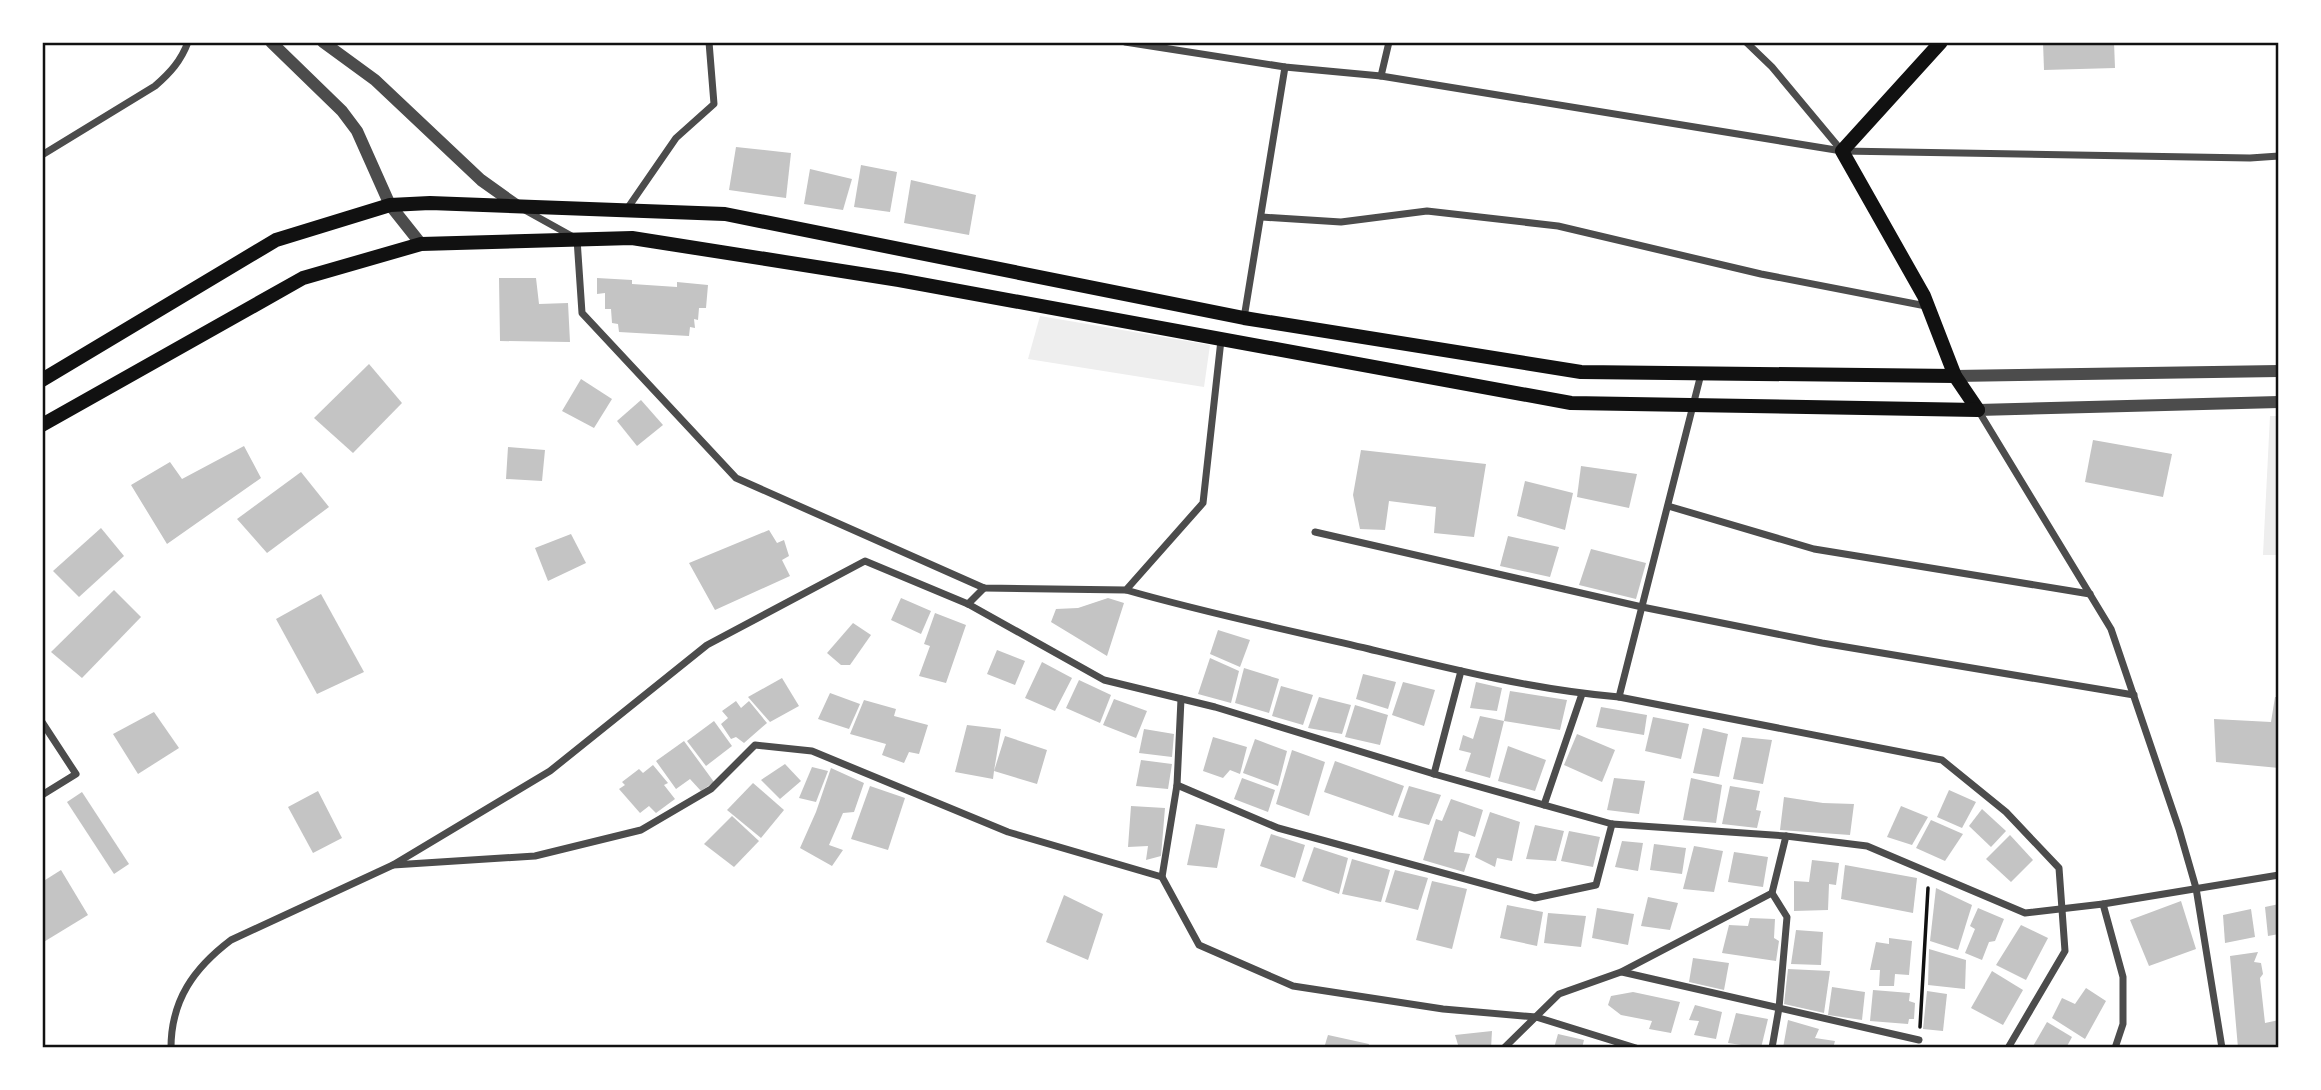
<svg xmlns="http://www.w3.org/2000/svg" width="2321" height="1090" viewBox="0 0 2321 1090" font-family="Mulish,sans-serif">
  <rect width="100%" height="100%" fill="#fff"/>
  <g fill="#eee">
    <polygon points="1040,316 1210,345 1204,387 1028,359"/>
    <polygon points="2270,416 2279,416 2279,555 2263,555"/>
  </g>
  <g fill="#c4c4c4">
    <polygon points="2043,42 2114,42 2115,68 2044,70"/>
    <polygon points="736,147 791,153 786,198 729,190"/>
    <polygon points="861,165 897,172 890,212 854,207"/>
    <polygon points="810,169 852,179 843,210 804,204"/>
    <polygon points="911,180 976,195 969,235 904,223"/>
    <polygon points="499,278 536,278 539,304 568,303 570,342 500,341"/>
    <polygon points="597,278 632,280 632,284 677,287 677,282 708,285 706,308 699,308 698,320 694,319 695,328 690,327 689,336 619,332 618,324 612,323 611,309 605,309 605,293 597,294"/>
    <polygon points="369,364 402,403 353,453 314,418"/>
    <polygon points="581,379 612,399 594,428 562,411"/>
    <polygon points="641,400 663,425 637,446 617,421"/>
    <polygon points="2093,440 2172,454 2163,497 2085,482"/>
    <polygon points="244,446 261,478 167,544 131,485 170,462 182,479"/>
    <polygon points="508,447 545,450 542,481 506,479"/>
    <polygon points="1361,450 1486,464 1474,537 1434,533 1436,507 1389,501 1385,530 1360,529 1353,495"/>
    <polygon points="1581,466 1637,474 1629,508 1577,497"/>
    <polygon points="301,472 329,507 267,553 237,519"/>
    <polygon points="1525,481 1573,493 1565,530 1517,516"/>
    <polygon points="101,528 124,556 79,597 53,571"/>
    <polygon points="769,530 777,543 784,540 789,556 782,560 790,576 715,610 689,563"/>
    <polygon points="571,534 586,563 548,581 535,548"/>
    <polygon points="1508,536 1559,547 1550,577 1500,566"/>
    <polygon points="1591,549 1646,563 1636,599 1579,585"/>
    <polygon points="114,590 141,617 82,678 51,652"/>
    <polygon points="321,594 364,672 317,694 276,619"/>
    <polygon points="901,598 931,611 921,634 891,620"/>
    <polygon points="1108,598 1124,603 1107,656 1051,622 1056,609 1078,608"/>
    <polygon points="935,613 966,625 946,683 919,676 930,646 924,644"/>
    <polygon points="853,623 871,635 850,665 841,665 827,653"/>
    <polygon points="1218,630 1250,640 1240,667 1210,654"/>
    <polygon points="997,650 1025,661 1015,685 987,674"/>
    <polygon points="1210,658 1239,671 1231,703 1198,694"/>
    <polygon points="1042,662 1072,678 1055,711 1025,698"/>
    <polygon points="1244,668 1279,679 1269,713 1235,703"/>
    <polygon points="1363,674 1396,682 1388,709 1356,699"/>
    <polygon points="782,678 799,706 770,722 748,697"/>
    <polygon points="1079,680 1111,695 1100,723 1066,708"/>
    <polygon points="1403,682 1435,690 1424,726 1392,715"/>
    <polygon points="1476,682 1502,688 1497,711 1470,708"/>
    <polygon points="1281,686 1313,695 1303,725 1272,716"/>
    <polygon points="1510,691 1567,700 1560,730 1504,721 1490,778 1465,771 1471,753 1459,750 1463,735 1473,739 1480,716 1504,721"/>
    <polygon points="830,693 860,704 849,729 818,719"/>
    <polygon points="1319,697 1351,705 1342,734 1308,728"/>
    <polygon points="2275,697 2279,697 2279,768 2216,762 2214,719 2271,722"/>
    <polygon points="1114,699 1147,711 1136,738 1103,725"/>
    <polygon points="864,700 896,709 894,716 928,725 919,754 909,752 904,763 882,755 886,744 850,734"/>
    <polygon points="736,701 741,708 749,701 767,723 744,743 736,737 731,739 721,724 728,718 722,711"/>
    <polygon points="1355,705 1388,715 1380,745 1345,737"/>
    <polygon points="1601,707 1647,715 1644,735 1596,727"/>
    <polygon points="154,712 179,748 138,774 113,734"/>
    <polygon points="1653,717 1689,724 1681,759 1645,751"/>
    <polygon points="714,721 732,746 706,766 687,741"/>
    <polygon points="967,725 1001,729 994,771 1005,736 1047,750 1037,784 994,771 993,779 955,772"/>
    <polygon points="1703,728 1728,734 1719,777 1693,773"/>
    <polygon points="1144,729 1174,734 1172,757 1139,753"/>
    <polygon points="1577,734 1615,750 1602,782 1564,765"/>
    <polygon points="1213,737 1247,747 1240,774 1230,770 1223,778 1203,771"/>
    <polygon points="1742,737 1772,740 1763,784 1733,779"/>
    <polygon points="1255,739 1287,751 1278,786 1243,773"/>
    <polygon points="684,741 714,782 701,791 690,779 676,789 656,761"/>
    <polygon points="1508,746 1546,760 1535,791 1498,781"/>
    <polygon points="1292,750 1325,762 1309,816 1276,804"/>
    <polygon points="1141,760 1172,764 1168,789 1136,786"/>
    <polygon points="1335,761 1404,786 1393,816 1324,792"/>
    <polygon points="785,764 801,781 780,799 761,780"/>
    <polygon points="653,765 668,783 664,785 675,799 656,813 649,806 640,813 619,789 625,785 622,782 639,769 643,773"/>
    <polygon points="812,767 828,771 816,802 799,798"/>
    <polygon points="831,768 864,783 854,812 843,813 829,845 843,850 832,866 800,848 816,812"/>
    <polygon points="1242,778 1275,790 1268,812 1234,799"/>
    <polygon points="1614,778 1645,781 1639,814 1607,810"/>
    <polygon points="1691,778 1722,785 1716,823 1683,820"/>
    <polygon points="753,783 784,810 761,838 727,810"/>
    <polygon points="870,786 905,798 888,850 851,839"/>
    <polygon points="1409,786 1441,795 1429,825 1398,817"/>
    <polygon points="1730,786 1760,791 1756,810 1761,811 1757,828 1722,824"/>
    <polygon points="1949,790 1976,802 1962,828 1937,817"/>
    <polygon points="318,791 342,838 313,853 288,807"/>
    <polygon points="82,792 129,864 114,874 67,802"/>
    <polygon points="1784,797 1823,803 1854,804 1850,835 1780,830"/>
    <polygon points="1451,799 1483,810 1475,837 1459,831 1454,852 1470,854 1464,872 1423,860 1436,819 1442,821"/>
    <polygon points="1131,806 1165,808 1161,856 1146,860 1148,846 1128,847"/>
    <polygon points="1901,806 1928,817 1912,845 1887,837"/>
    <polygon points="1982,809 2006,831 1991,847 1969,826"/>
    <polygon points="1490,812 1520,822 1512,861 1497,858 1495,867 1475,857"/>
    <polygon points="732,816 759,841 734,867 704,844"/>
    <polygon points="1931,820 1963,834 1945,861 1916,848"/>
    <polygon points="1196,824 1225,829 1217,868 1187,865"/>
    <polygon points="1535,825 1564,831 1556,861 1526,859"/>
    <polygon points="1569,831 1600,837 1593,867 1561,861"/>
    <polygon points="1271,834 1305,845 1295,878 1260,866"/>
    <polygon points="2010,835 2033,860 2011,882 1986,859"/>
    <polygon points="1622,841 1643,843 1638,871 1615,867"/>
    <polygon points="1654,844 1686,848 1682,874 1650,870"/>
    <polygon points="1694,846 1723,851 1714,892 1683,889"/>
    <polygon points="1314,847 1348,858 1339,894 1302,881"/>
    <polygon points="1734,852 1768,857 1763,887 1728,882"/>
    <polygon points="1352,859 1390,870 1381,902 1342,894"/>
    <polygon points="1812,860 1839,863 1836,885 1829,884 1828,910 1794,911 1794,881 1809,882"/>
    <polygon points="1845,865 1917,878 1913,913 1841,899"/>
    <polygon points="61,870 88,915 42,943 42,882"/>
    <polygon points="1395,870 1428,878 1418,910 1385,902"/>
    <polygon points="1432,881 1467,889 1452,949 1416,940"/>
    <polygon points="1936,888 1972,905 1958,950 1930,941"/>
    <polygon points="1064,895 1103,914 1088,960 1046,942"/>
    <polygon points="1648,897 1678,903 1670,930 1641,926"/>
    <polygon points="2181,901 2196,949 2149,966 2130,920"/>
    <polygon points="2279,904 2279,934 2268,936 2265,907"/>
    <polygon points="1507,905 1543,912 1537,946 1500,938"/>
    <polygon points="1597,908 1634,914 1628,945 1592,938"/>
    <polygon points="1978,908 2004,919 1995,941 1989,942 1982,960 1965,953 1975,929 1970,926"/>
    <polygon points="2251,909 2255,937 2225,943 2223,915"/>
    <polygon points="1548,913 1586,916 1581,947 1544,943"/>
    <polygon points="1750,918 1775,919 1774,938 1779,941 1776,961 1722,953 1729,925 1748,926"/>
    <polygon points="2021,925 2048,938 2026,980 1996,965"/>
    <polygon points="1796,930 1823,932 1821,965 1791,964"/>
    <polygon points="1889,938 1912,941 1909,975 1895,974 1894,986 1879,986 1880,970 1870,970 1876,942 1889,944"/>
    <polygon points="1929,949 1966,960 1965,989 1928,985"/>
    <polygon points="2258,952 2254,962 2261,963 2263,974 2260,978 2265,1023 2279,1020 2279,1048 2238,1048 2230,956"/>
    <polygon points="1693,958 1729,963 1724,990 1689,982"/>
    <polygon points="1788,969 1830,971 1824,1013 1784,1004"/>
    <polygon points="1992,971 2023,990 2003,1025 1971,1008"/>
    <polygon points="1832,987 1865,992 1862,1020 1828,1015"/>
    <polygon points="2086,988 2106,1001 2085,1039 2052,1018 2062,998 2075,1004"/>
    <polygon points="1873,990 1910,993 1909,1001 1915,1003 1914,1019 1909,1019 1908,1024 1870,1021"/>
    <polygon points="1927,991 1947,994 1943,1031 1923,1029"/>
    <polygon points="1633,992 1680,1002 1671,1033 1649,1029 1652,1021 1621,1015 1608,1005 1611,996"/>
    <polygon points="1695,1005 1722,1012 1716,1039 1694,1035 1699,1021 1689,1020"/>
    <polygon points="1736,1013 1768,1019 1761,1048 1728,1043"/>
    <polygon points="1788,1020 1819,1029 1815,1038 1835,1041 1833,1048 1783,1048"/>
    <polygon points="2047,1022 2072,1037 2066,1048 2032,1048"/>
    <polygon points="1492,1031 1491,1048 1459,1048 1455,1035"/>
    <polygon points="1558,1034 1584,1040 1582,1048 1554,1048"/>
    <polygon points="1328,1035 1369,1044 1368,1048 1324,1048"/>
  </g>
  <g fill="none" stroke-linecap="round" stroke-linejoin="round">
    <polyline stroke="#111" stroke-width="3.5" points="1920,1027 1928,888"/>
    <g stroke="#4c4c4c" stroke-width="7">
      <polyline points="1125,42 1285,67 1381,76 1842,151 2250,158 2279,156"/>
      <polyline points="1746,42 1772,67 1842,151"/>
      <polyline points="1381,76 1389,42"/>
      <path d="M42,155L155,86C170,73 181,61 188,42"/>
      <polyline points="523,209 577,239 582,313 736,478 984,588 1126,590 1203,503 1221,340"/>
      <polyline points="627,209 676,138 714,104 709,42"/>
      <polyline points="1262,217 1341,222 1427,211 1558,226 1761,274 1926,306"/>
      <polyline points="1244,318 1285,67"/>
      <polyline points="1978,410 2111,629 2179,829 2196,888 2222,1048"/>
      <polyline points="1668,506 1814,549 2090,594"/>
      <polyline points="1315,532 1642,607 1822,643 2134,695"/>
      <path d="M1126,590C1206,613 1288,630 1369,649C1451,669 1535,690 1619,697L1942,760L2006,812L2059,868L2065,951L2008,1048"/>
      <polyline points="968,604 984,588"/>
      <polyline points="1619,697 1701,374"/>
      <polyline points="42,722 76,774 42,795"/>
      <polyline points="1434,774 1461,671"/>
      <polyline points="1177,785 1278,828 1535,898 1596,885 1612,824"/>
      <polyline points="1544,805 1582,694"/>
      <polyline points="393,865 550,771 707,645 865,561 968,604 1104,680 1215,707 1434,774 1612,824 1786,836 1867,846 2025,913 2103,904 2279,875"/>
      <polyline points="1162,877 1177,785 1181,699"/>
      <polyline points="2103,904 2123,977 2123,1024 2115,1048"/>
      <polyline points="1622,972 1919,1040"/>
      <path d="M171,1048C171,1000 194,968 231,940L393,865L535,856L641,830L711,789L755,745L812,751L1008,832L1162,877L1199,945L1293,986L1443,1009L1536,1017L1636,1048"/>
      <polyline points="1504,1048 1559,994 1621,972 1772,893 1786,836"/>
      <polyline points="1772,1048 1779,1008 1787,917 1772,893"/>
    </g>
    <g stroke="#4c4c4c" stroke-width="12">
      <polyline points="271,42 342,111 357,131 390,205 421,244"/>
      <polyline points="323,42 375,80 481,180 516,205"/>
      <polyline points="1955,376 2279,371"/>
      <polyline points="1978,410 2279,402"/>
    </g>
    <g stroke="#111" stroke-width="14">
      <polyline points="1941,42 1842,151 1924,296 1955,376 1978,410"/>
      <polyline points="42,380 276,240 390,205 430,203 725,214 1244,318 1581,372 1955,376"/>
      <polyline points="42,425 303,278 421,244 632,238 899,280 1571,403 1978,410"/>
    </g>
  </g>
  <rect width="2321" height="1090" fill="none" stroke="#ffffff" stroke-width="88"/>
  <rect x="44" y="44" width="2233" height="1002" fill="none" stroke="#111" stroke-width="2.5"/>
</svg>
